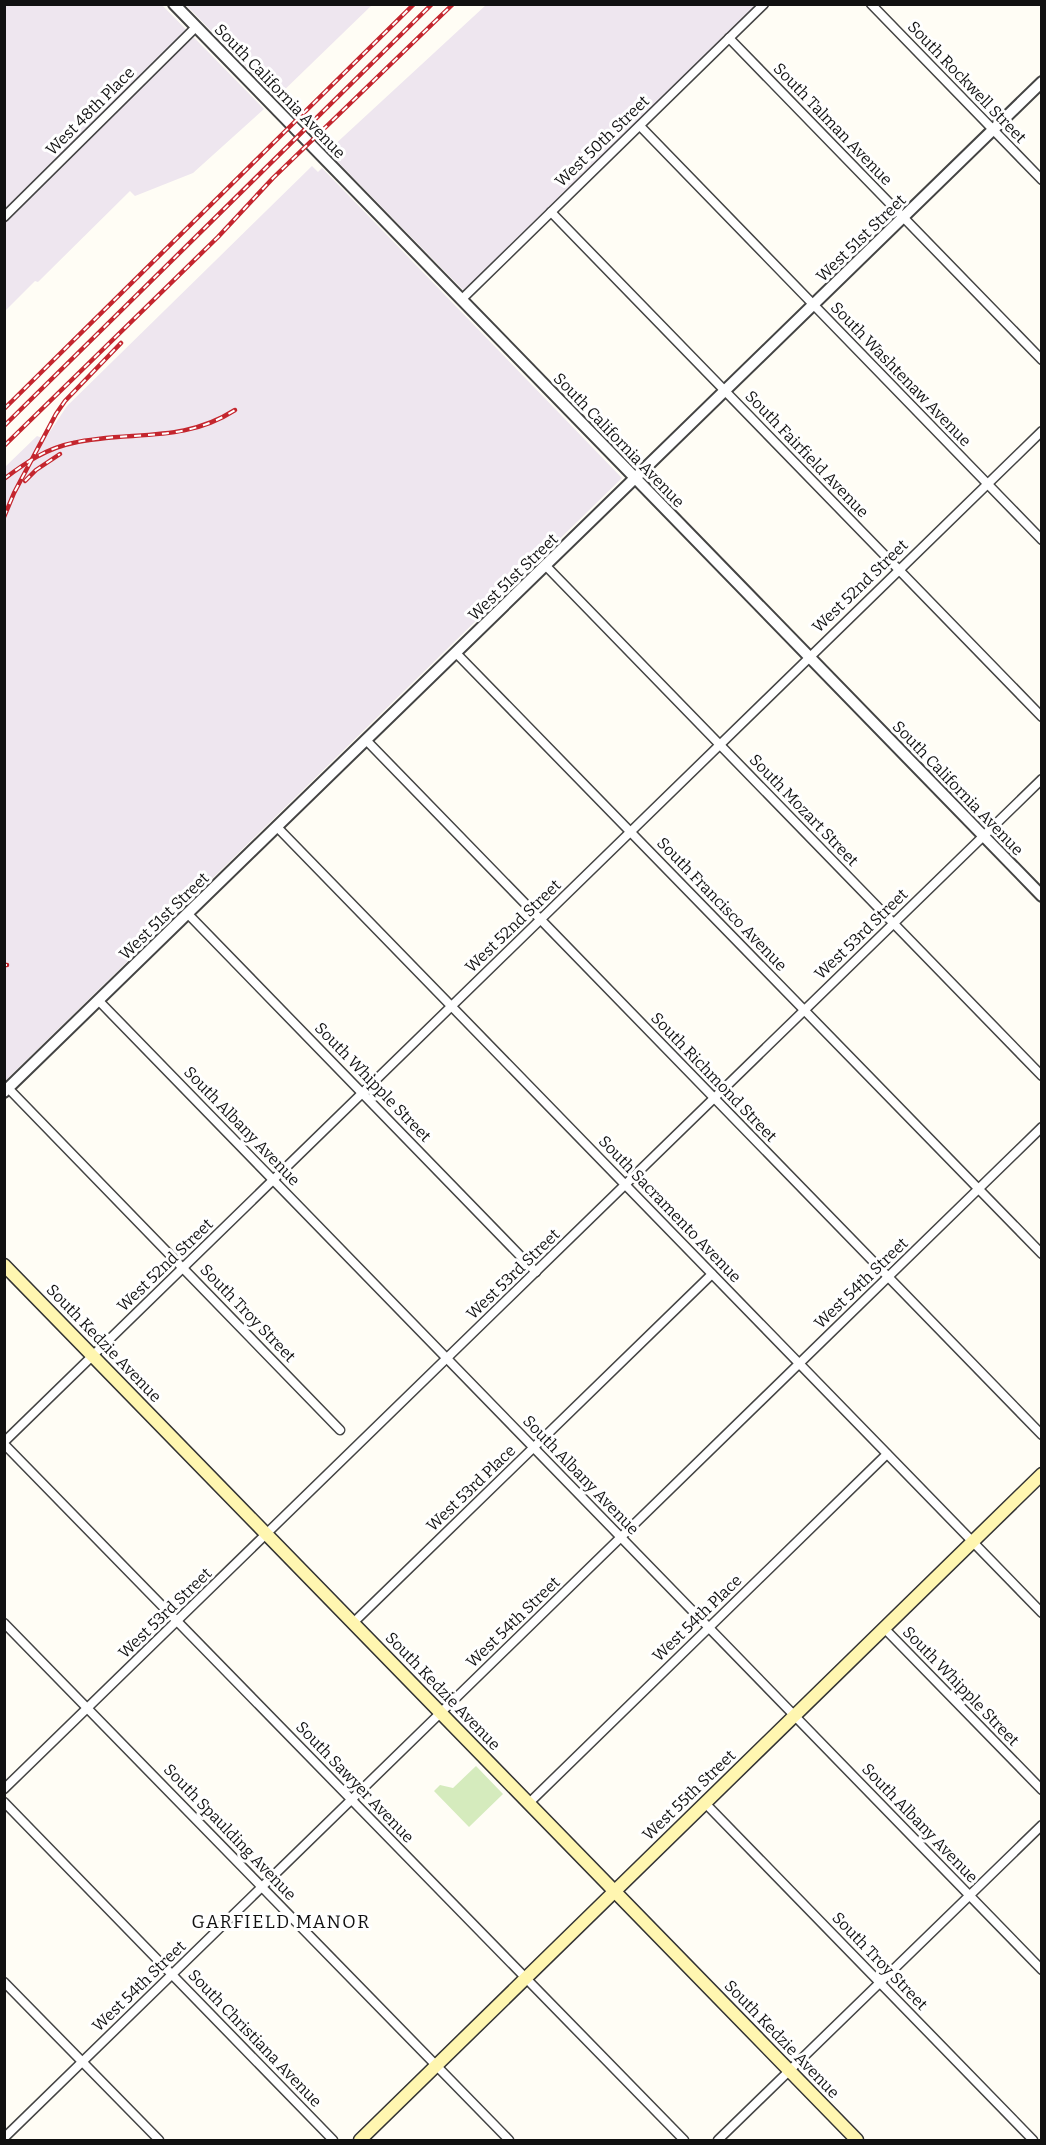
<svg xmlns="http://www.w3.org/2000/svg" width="1046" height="2145" viewBox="0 0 1046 2145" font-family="Bitter,serif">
  <rect width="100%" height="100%" fill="#fffdf5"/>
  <g fill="#eee6ef">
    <polygon points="5,5 162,5 264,109 193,173 135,196 130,191 38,282 35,281 5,311"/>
    <polygon points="186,5 372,5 276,98"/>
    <polygon points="486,5 756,5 464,291 333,157 336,153 331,148"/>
    <polygon points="312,166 318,172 322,168 622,478 5,1081 5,467 37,436 45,439 67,406"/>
  </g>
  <polygon fill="#d5ebbd" points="476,1766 503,1794 469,1827 434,1791 440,1785 453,1788"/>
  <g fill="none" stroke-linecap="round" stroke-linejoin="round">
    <defs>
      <g id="minor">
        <polyline points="871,4 1042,180"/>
        <polyline points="729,38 1042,360"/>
        <polyline points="640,126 1042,540"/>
        <polyline points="551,212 1042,717"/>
        <polyline points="4,217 196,27"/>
        <polyline points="462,299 764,4"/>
        <polyline points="546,566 1042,1076"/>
        <polyline points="456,653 1042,1254"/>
        <polyline points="366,740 1042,1435"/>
        <polyline points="277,827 1042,1613"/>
        <polyline points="188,914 536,1272"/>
        <polyline points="99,1001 1042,1970"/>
        <polyline points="8,1088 340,1430"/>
        <polyline points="4,1442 1042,431"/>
        <polyline points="4,1444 684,2140"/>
        <polyline points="4,1623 509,2140"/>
        <polyline points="353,1623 712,1274"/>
        <polyline points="884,1628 1042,1790"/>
        <polyline points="4,1789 1042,779"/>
        <polyline points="4,1802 333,2140"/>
        <polyline points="529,1803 887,1454"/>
        <polyline points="705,1803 1033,2140"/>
        <polyline points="4,1982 159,2140"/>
        <polyline points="4,2138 1042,1127"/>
        <polyline points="718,2140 1042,1825"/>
      </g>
      <g id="tertiary">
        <polyline points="174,4 1042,896"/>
        <polyline points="4,1092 1042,82"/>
      </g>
      <g id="secondary">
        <polyline points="4,1265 857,2140"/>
        <polyline points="360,2140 1042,1474"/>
      </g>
    </defs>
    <use href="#minor" stroke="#444" stroke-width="11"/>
    <use href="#tertiary" stroke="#444" stroke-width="14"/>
    <use href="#secondary" stroke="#333" stroke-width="15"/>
    <use href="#minor" stroke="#fff" stroke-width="8"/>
    <use href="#tertiary" stroke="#fff" stroke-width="10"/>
    <use href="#secondary" stroke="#fff6b0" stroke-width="12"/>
    <defs>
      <g id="rail">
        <polyline points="4,409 414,4"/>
        <polyline points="4,426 432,4"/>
        <polyline points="4,446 218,237 273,178 453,4"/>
        <path d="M4,479C25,463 47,448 73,443C130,430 182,444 235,410"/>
        <polyline points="25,481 36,470 60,454"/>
        <polyline points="4,517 14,493 56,414 65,401 121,343"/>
        <polyline points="4,965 7,965"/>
      </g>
    </defs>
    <use href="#rail" stroke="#c4262e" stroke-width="4.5"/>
    <use href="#rail" stroke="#fff" stroke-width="2" stroke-dasharray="7" stroke-linecap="butt"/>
  </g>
  <g text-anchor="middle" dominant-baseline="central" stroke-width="6" stroke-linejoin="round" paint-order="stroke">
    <g font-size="16" fill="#111" stroke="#fff">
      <text transform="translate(967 82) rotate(46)">South Rockwell Street</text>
      <text transform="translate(280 91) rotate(46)">South California Avenue</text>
      <text transform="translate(90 111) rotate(-45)">West 48th Place</text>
      <text transform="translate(833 124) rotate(46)">South Talman Avenue</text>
      <text transform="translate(602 141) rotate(-44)">West 50th Street</text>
      <text transform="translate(861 238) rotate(-44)">West 51st Street</text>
      <text transform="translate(901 374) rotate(46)">South Washtenaw Avenue</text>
      <text transform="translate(619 440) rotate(46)">South California Avenue</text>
      <text transform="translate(807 454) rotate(46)">South Fairfield Avenue</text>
      <text transform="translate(513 577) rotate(-44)">West 51st Street</text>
      <text transform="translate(860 586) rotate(-44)">West 52nd Street</text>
      <text transform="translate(958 788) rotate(46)">South California Avenue</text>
      <text transform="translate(804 810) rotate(46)">South Mozart Street</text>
      <text transform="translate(722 904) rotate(46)">South Francisco Avenue</text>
      <text transform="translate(164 916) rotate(-44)">West 51st Street</text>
      <text transform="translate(513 926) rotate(-44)">West 52nd Street</text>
      <text transform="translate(861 934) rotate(-44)">West 53rd Street</text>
      <text transform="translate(714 1077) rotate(46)">South Richmond Street</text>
      <text transform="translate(373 1082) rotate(46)">South Whipple Street</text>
      <text transform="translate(242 1126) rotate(46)">South Albany Avenue</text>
      <text transform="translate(670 1209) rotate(46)">South Sacramento Avenue</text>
      <text transform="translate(165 1265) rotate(-44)">West 52nd Street</text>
      <text transform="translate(513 1274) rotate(-44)">West 53rd Street</text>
      <text transform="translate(861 1283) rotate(-44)">West 54th Street</text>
      <text transform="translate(248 1313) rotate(46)">South Troy Street</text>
      <text transform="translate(104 1343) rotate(46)">South Kedzie Avenue</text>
      <text transform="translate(581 1475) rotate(46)">South Albany Avenue</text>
      <text transform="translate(471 1488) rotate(-44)">West 53rd Place</text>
      <text transform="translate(165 1613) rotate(-44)">West 53rd Street</text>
      <text transform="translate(697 1618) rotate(-44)">West 54th Place</text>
      <text transform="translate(513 1622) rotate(-44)">West 54th Street</text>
      <text transform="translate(961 1686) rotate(46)">South Whipple Street</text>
      <text transform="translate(443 1691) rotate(46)">South Kedzie Avenue</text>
      <text transform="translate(355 1782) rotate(46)">South Sawyer Avenue</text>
      <text transform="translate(689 1795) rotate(-44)">West 55th Street</text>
      <text transform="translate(920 1823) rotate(46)">South Albany Avenue</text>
      <text transform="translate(230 1832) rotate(46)">South Spaulding Avenue</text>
      <text transform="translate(880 1961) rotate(46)">South Troy Street</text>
      <text transform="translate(139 1986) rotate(-44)">West 54th Street</text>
      <text transform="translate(255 2038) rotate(46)">South Christiana Avenue</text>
      <text transform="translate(782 2039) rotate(46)">South Kedzie Avenue</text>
    </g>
    <g font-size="18" letter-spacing="1.5" fill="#111" stroke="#fff">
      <text x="281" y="1922">GARFIELD MANOR</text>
    </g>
  </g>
  <rect width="1046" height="2145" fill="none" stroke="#111111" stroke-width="12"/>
</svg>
